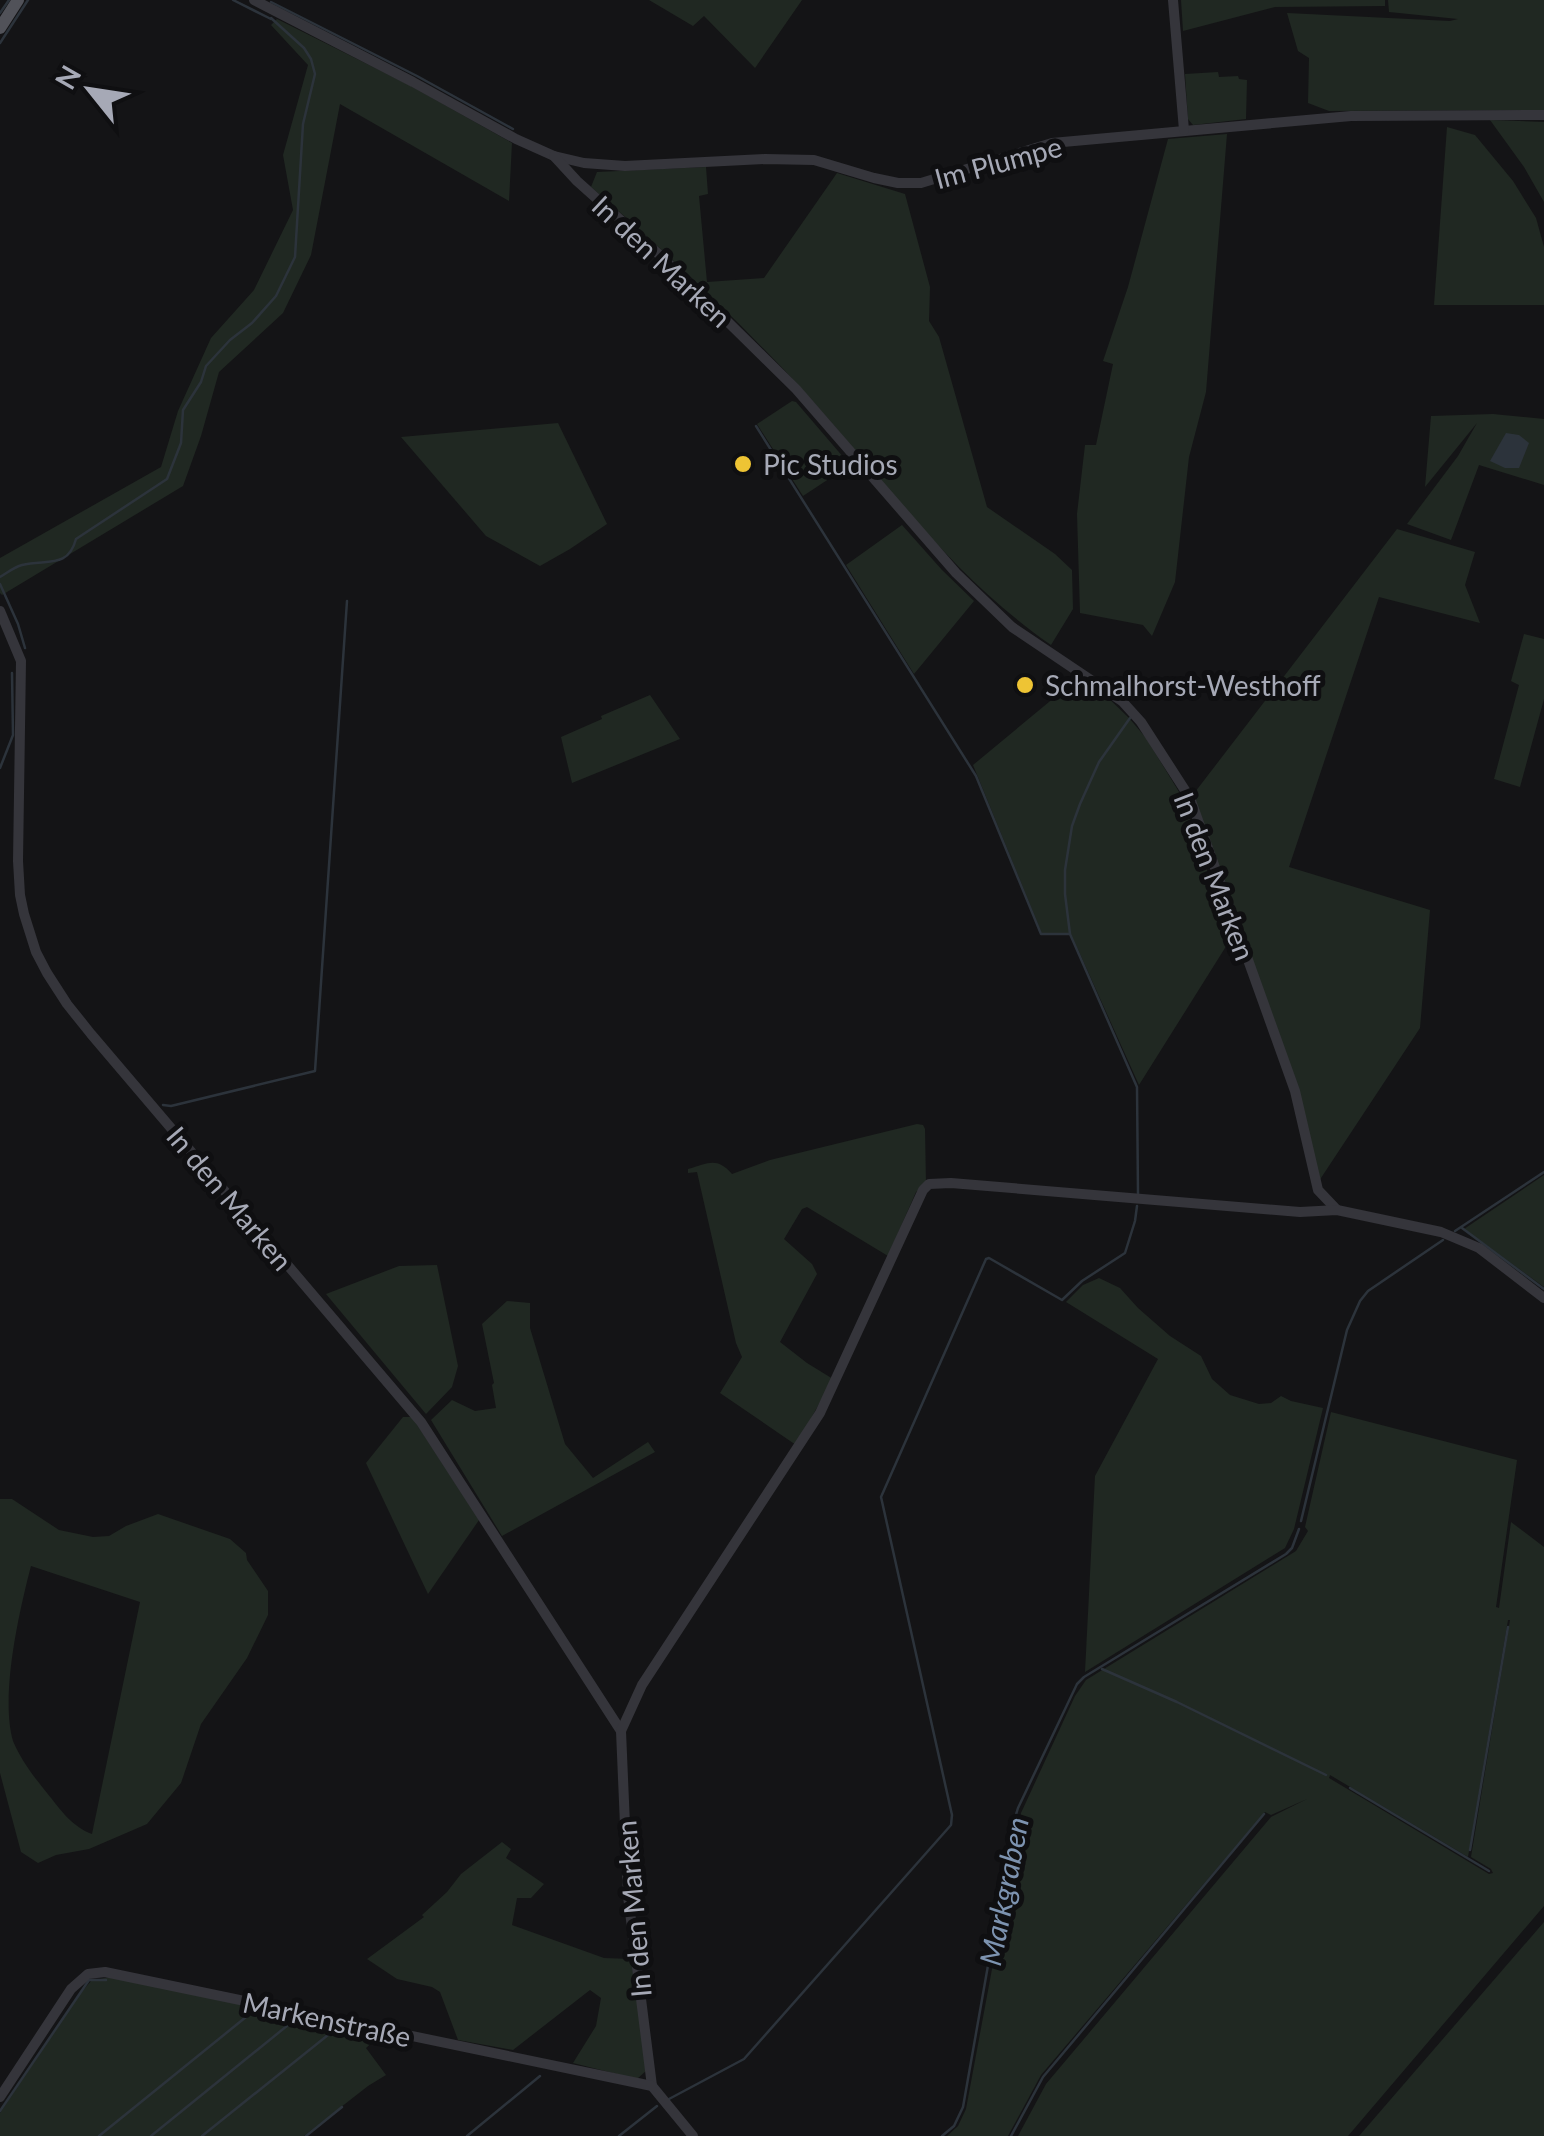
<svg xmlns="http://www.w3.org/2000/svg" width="1544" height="2136" viewBox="0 0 1544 2136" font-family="Lato,sans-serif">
  <rect width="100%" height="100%" fill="#141416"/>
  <g fill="#202822" fill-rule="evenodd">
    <polygon points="649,0 802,0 755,68 704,16 693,26"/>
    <polygon points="1181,0 1385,0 1385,6 1275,7 1183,31"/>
    <polygon points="1388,0 1544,0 1544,110 1329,111 1308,103 1309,58 1298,51 1287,13 1450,21 1458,19 1389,12"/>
    <polygon points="277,19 411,86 512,143 509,201 340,104 311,255 283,313 219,372 201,436 183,486 2,595 0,593 0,558 161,467 178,411 211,338 254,290 293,210 283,155 308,65 271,25"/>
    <polygon points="1218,72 1219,77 1238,76 1239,79 1247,80 1246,119 1193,125 1188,119 1185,74"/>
    <polygon points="1490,120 1544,122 1544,202 1524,167"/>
    <polygon points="1447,127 1475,135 1513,181 1536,218 1544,247 1544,305 1434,305"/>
    <polygon points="1227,134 1206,392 1189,457 1175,582 1152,636 1143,625 1080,613 1077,514 1085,445 1096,445 1113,364 1103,361 1128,287 1168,139"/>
    <path d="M706,167L708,194L699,196L707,282L764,278L837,173L905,194L930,287L929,321L939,337L987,507L1055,554L1072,570L1073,609L1051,645C951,576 882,478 801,388C735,317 664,250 591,187L597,172Z"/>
    <polygon points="792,401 796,402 850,465 803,496 757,424"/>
    <polygon points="1493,414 1544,419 1544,485 1479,465 1451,540 1407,524 1458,456 1477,423 1425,487 1431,416"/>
    <polygon points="558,423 607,524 570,549 540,566 486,536 401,437"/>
    <polygon points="902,525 942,570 974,601 914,674 846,565"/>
    <polygon points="1397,529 1475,552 1465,585 1480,623 1379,597 1289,867 1430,910 1420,1028 1319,1181 1299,1092 1192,796"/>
    <polygon points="1524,634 1544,639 1544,699 1520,787 1494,779 1519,685 1511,681"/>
    <polygon points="1078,678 1101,691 1129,718 1146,738 1184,800 1230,940 1139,1085 1071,934 1042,934 973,765"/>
    <polygon points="650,695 680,739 572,783 561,737 602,719 601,716"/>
    <path d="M917,1124L923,1125L925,1129L926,1184L916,1192L888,1256L807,1207L802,1209L784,1239L812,1264L817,1274L780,1342L807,1363L833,1379L796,1445L720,1393L742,1357L736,1343L697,1172L688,1173V1169C708,1164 716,1156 732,1174L770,1160Z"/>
    <polygon points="1544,1175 1544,1287 1464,1229"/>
    <polygon points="437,1265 458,1366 452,1387 426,1414 326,1294 399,1266"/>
    <polygon points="1099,1278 1120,1288 1138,1308 1170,1336 1201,1356 1212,1379 1230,1395 1259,1404 1271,1403 1281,1396 1291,1401 1323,1408 1294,1529 1285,1548 1085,1672 1095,1476 1158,1359 1066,1302 1083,1285"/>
    <polygon points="507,1301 530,1303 530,1328 565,1444 593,1478 648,1442 655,1452 502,1536 431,1420 452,1400 475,1411 496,1408 492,1385 494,1383 482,1324"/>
    <path d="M1331,1412L1517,1460L1496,1607L1499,1608L1511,1522L1544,1547V1906L1348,2136H1018L1046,2084L1271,1817L1307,1799L1271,1815L1265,1812L1041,2075L1008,2136H947L958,2126L966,2109L1021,1813L1075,1696L1086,1680L1296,1551L1308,1531L1305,1527ZM1508,1620H1510L1471,1857L1491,1869L1493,1873L1489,1874L1329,1778L1330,1775L1468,1857Z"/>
    <polygon points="403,1417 412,1417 479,1520 428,1594 366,1463"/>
    <path d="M0,1499H12L59,1530L93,1537L109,1536L126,1526L158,1514L230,1539L246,1553L247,1560L268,1591V1615L247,1658L201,1724L181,1783L147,1824L89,1849L56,1855L38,1863L21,1852L0,1773ZM31,1566L140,1602L92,1834C71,1826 61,1810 47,1793C34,1777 21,1760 13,1741C0,1696 19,1612 31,1566Z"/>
    <polygon points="502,1842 511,1849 506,1858 544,1884 531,1898 517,1898 512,1925 604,1958 631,1959 647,2070 637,2079 573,2063 596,2026 601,1998 590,1990 513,2050 458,2040 440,1992 432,1987 397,1979 367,1959 424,1917 422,1915 447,1892 461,1874"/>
    <polygon points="1544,1922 1544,2136 1359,2136"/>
    <polygon points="109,1977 381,2034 366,2048 386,2075 368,2086 304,2136 0,2136 0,2113 79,1995 91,1981"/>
  </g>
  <polygon fill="#2c333b" points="1506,433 1519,435 1529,443 1519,468 1505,468 1490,461"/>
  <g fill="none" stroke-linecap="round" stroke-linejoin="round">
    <g stroke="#2c333b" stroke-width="2.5">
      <polyline points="233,0 271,19"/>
      <polyline points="271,2 417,76 513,129"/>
      <polyline points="0,13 9,0"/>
      <polyline points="0,43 28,0"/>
      <polyline points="756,426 976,776 1041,934 1070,934"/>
      <path d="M0,577C7,573 14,567 22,565C47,559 68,569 76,539L167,479L181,443L183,410L201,382L206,366L230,340L252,323L276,296L295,257L303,124L315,74L311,59L304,48L271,18"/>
      <polyline points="0,584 18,624 25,648"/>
      <polyline points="1130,718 1099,762 1080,804 1072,826 1065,870 1065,894 1070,934 1137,1087 1138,1194"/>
      <polyline points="0,768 13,735 12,673"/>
      <polyline points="163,1105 171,1106 315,1071 347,601"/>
      <polyline points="1462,1228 1544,1289"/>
      <polyline points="1455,1231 1544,1172"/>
      <polyline points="1301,1521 1347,1330 1360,1301 1368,1291 1443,1240"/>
      <polyline points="1102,1669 1177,1702 1326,1775"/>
      <polyline points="1350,1788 1489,1871"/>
      <polyline points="1470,1850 1508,1627"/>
      <polyline points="669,2099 744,2059 951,1825 952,1815 881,1497 986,1259 989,1258 1062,1300 1082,1281 1125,1253 1135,1221 1137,1206"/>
      <polyline points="0,2111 89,1980 106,1980"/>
      <polyline points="99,2136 246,2017"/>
      <polyline points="151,2136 293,2021"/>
      <polyline points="202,2136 333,2031"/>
      <polyline points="306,2136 342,2107"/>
      <polyline points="467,2136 540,2076"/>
      <polyline points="619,2136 657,2106"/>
      <polyline points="942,2136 954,2126 963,2107 1013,1824 1018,1808 1077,1684 1084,1677 1286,1554 1292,1548 1299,1529"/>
      <polyline points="1011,2136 1043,2077 1264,1814"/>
    </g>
    <g stroke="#35353b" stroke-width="10">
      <polyline points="254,0 413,82 516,139 554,156 584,163 625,166 765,159 814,160 874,178 898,183 921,183 1052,143 1351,116 1544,115"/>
      <polyline points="1173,0 1184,130"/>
      <polyline points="554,156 577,181 663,258 796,389 956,573 1012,627 1122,701 1141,722 1190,798 1295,1091 1318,1190 1337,1210"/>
      <polyline points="0,611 21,661 18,861 20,895 24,914 36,952 47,973 67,1004 91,1034 421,1422 621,1731"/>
      <polyline points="652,2086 628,1896 621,1731 642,1685 820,1413 923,1190 929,1184 951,1183 1300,1212 1337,1210 1441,1232 1479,1248 1544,1298"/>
      <polyline points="0,2097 71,1989 88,1974 105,1972 652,2086 693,2136"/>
    </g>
    <polyline stroke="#515259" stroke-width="12" points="0,28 18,0"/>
  </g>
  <g fill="#eec434" stroke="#0f0f11" stroke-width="4">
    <circle cx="743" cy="464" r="10"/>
    <circle cx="1025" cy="685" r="10"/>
  </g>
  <g text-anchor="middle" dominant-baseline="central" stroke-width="10" stroke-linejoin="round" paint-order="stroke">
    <g font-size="28" fill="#a6a9b6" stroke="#0f0f11">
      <text transform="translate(998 162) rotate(-15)">Im Plumpe</text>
      <text transform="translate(662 261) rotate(43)">In den Marken</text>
      <text transform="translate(1215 876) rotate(69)">In den Marken</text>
      <text transform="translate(230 1198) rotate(50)">In den Marken</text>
      <text transform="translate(633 1909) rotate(-95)">In den Marken</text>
      <text transform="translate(327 2019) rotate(12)">Markenstraße</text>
    </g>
    <g font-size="28" fill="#a6a9b6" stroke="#0f0f11" text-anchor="start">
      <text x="763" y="464">Pic Studios</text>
      <text x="1045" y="685">Schmalhorst-Westhoff</text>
    </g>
    <g font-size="30" font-style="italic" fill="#7d93b0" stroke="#0f0f11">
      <text transform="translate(1003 1891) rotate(-79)">Markgraben</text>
    </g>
  </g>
  <g transform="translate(90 90) rotate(300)" stroke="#0f0f11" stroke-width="8" paint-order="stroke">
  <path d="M0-8L18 38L0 25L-18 38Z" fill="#a6a9b6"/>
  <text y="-15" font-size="28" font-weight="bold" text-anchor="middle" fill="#a6a9b6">N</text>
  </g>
</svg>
